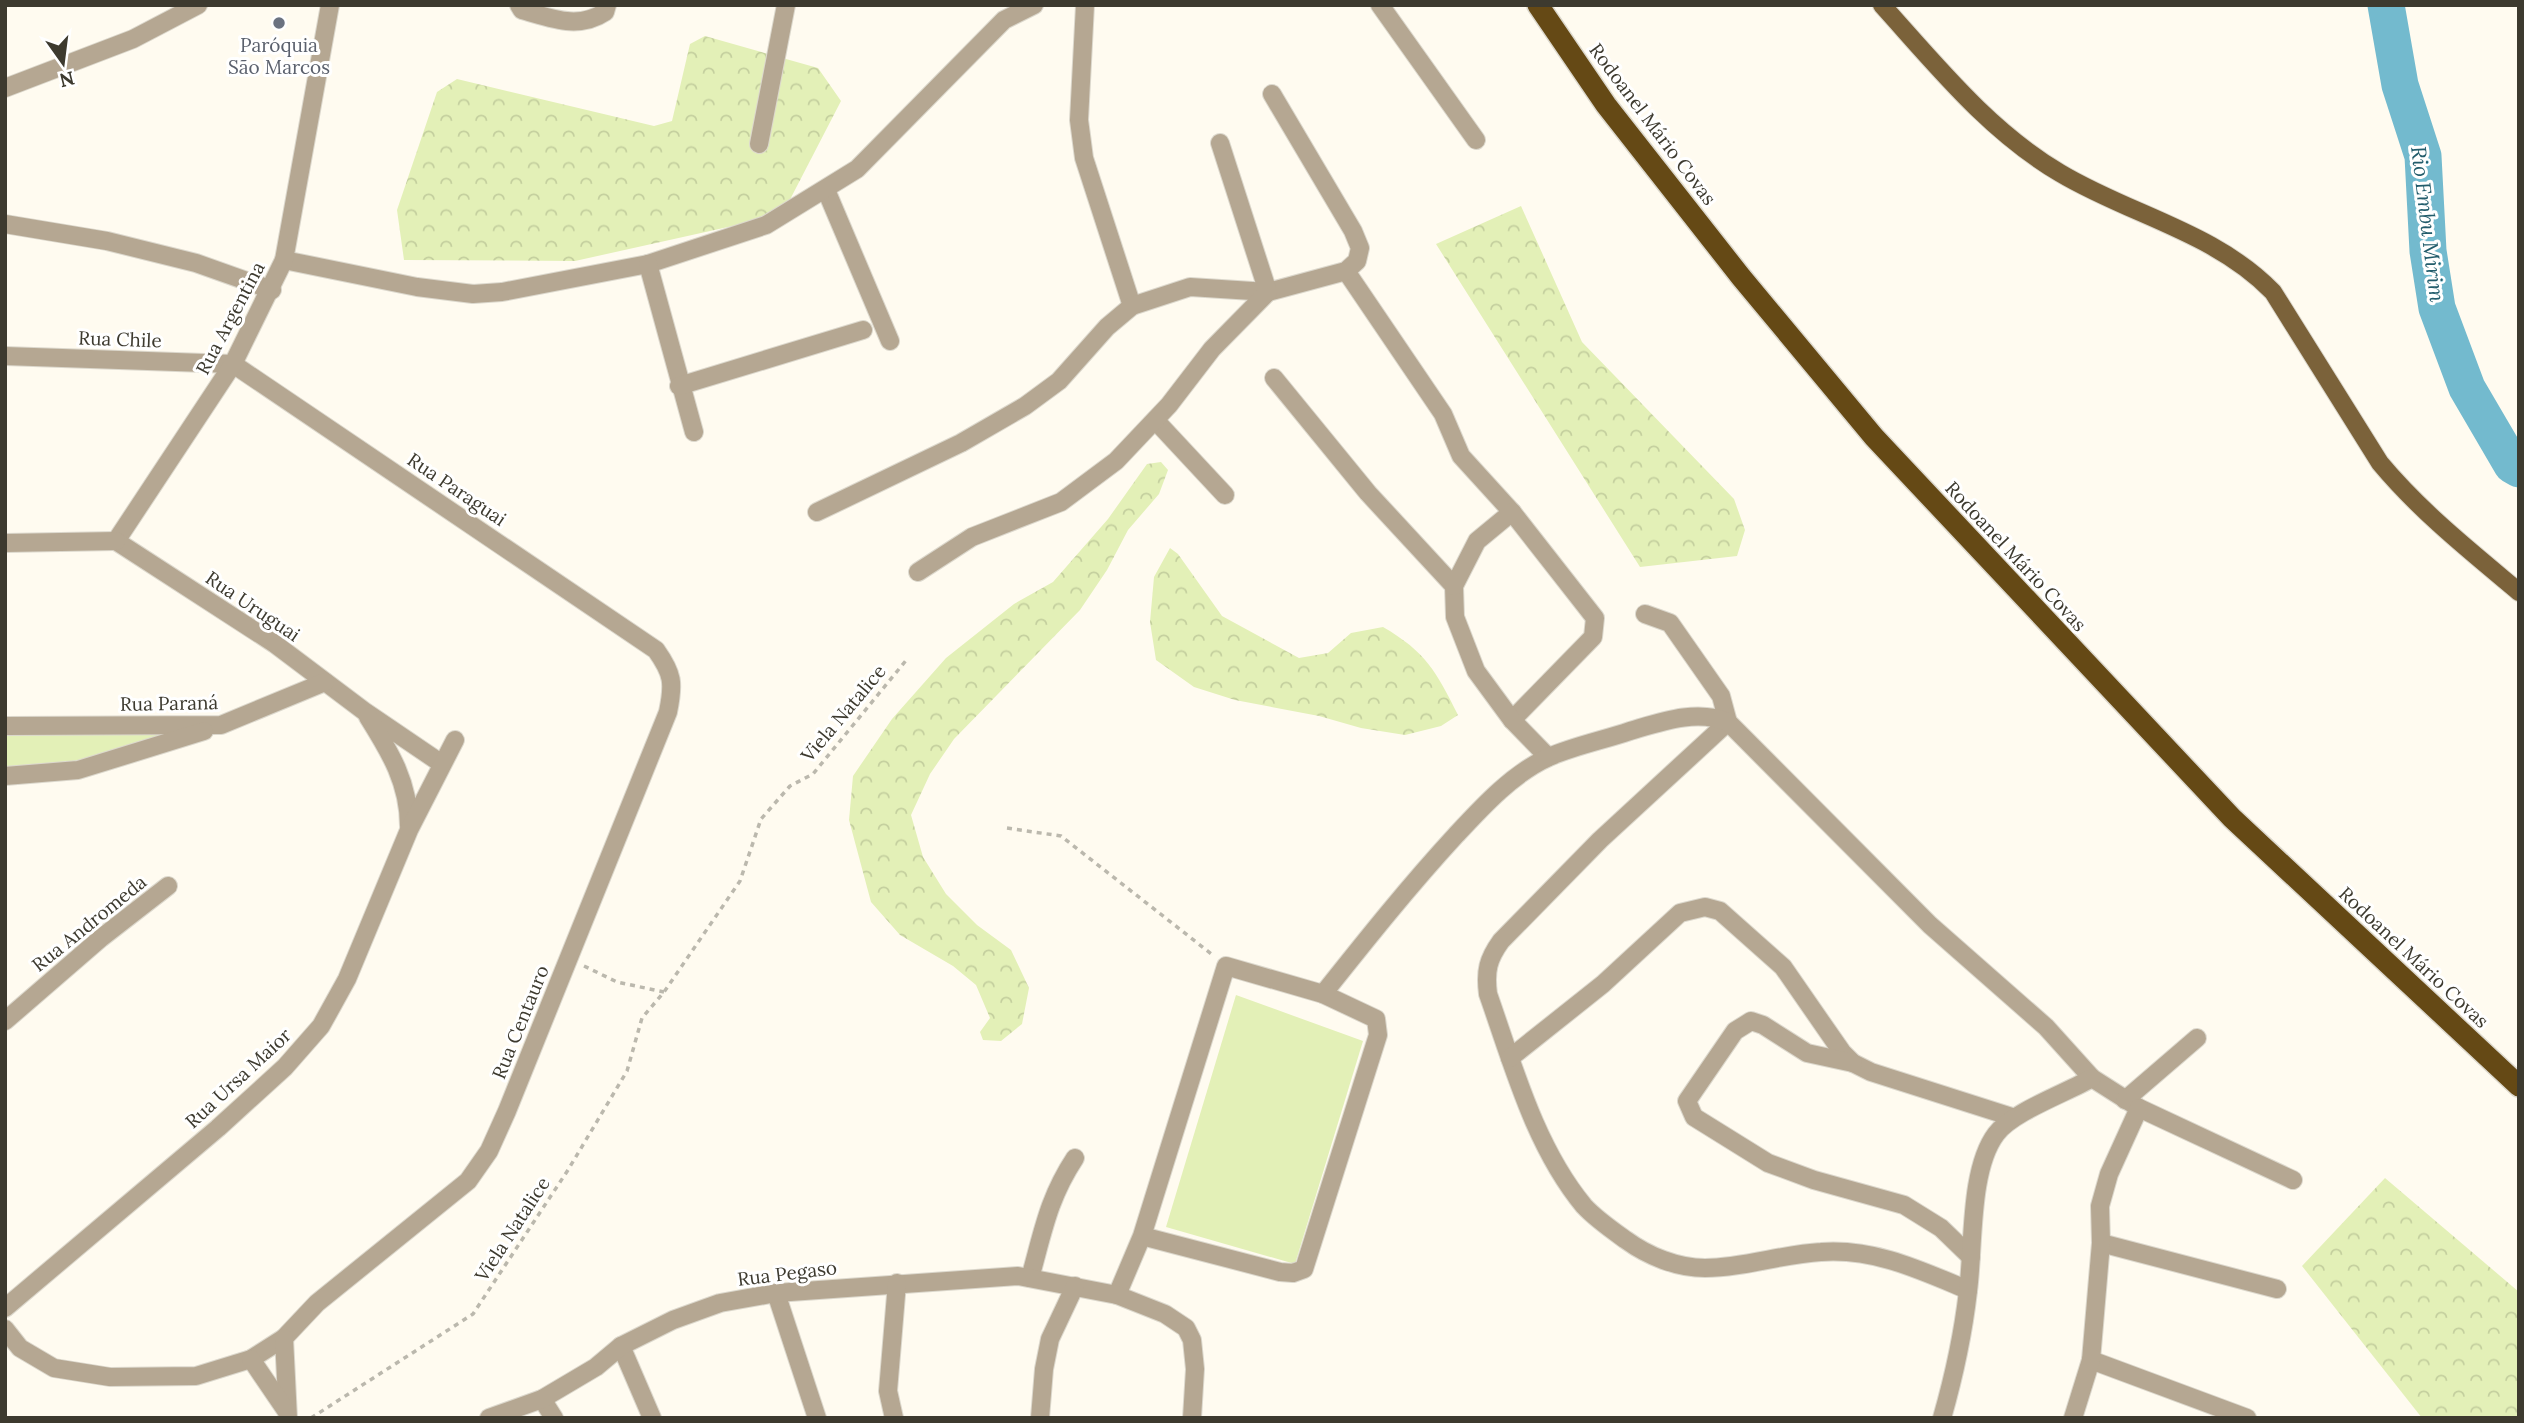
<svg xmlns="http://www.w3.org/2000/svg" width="2524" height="1423" viewBox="0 0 2524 1423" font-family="Lora,serif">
  <defs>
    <pattern id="forest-crowns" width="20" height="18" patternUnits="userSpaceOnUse" patternTransform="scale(1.75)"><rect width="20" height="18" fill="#e3f0b7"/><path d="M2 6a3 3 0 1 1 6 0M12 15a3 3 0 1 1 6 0" fill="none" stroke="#c4cf9e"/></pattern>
  </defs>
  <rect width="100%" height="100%" fill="#fffbf0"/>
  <g fill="url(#forest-crowns)">
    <polygon points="705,36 818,68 841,101 782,215 575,261 404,260 397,210 437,92 457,79 654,126 672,121 690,44"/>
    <polygon points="1521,206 1582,342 1734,499 1745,530 1737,556 1640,567 1436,244"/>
    <polygon points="1161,462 1168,470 1159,494 1128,530 1107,570 1080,610 954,739 930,774 911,815 923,857 946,894 977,925 1011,950 1029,988 1022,1024 1001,1041 983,1040 980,1032 990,1018 976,985 953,966 900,935 871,902 849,820 853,776 892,719 946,658 1014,604 1053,582 1108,519 1147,464"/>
    <path d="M1170,548L1178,554L1222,616L1299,658L1328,653L1351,633L1383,627C1426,652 1436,671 1458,715L1441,726L1405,735L1361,728L1319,716L1235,700L1194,687L1156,660L1150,622L1154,577Z"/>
    <polygon points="2385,1178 2519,1292 2519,1418 2422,1418 2302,1266"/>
  </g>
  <g fill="#e3f0b7">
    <polygon points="168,729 166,734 91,763 8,770 5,762 6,735"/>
    <polygon points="1236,995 1363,1041 1295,1264 1166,1227"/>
  </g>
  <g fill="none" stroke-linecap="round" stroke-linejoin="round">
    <polyline stroke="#73bace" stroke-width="37" points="2386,5 2400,85 2423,156 2428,251 2437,308 2467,388 2512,465 2519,469"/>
    <defs>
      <g id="minor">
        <path d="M519,5L522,10C551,18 578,30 605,12L607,5"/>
        <polyline points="1085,5 1079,120 1084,158 1132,306"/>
        <polyline points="1380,5 1476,140"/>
        <polyline points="5,88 133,39 198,5"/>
        <polyline points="759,144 786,5"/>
        <polyline points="826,190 890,341"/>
        <polyline points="5,224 107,241 196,263 272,290"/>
        <polyline points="284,260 417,287 473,294 502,292 648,264 766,225 857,169 1004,20 1034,5"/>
        <polyline points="648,264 694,432"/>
        <polyline points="1346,271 1443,414 1461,456 1512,512 1595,618 1593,637 1512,720"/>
        <path d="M5,356L233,364L656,650C673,674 674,683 668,712L507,1111L489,1151L468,1181L317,1303L284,1338L251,1359L196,1376L110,1377L54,1368L20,1348L5,1329"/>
        <polyline points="1274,378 1368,493 1454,586 1455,617 1476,671 1512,720 1548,757"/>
        <polyline points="679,386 863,330"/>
        <polyline points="1156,421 1225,495"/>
        <polyline points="817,512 961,443 1025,406 1059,381 1107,327 1132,306 1190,287 1268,292 1346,271 1357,261 1360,248 1353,231 1272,94"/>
        <polyline points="116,541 233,364 284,260 330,5"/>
        <polyline points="116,541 275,644 364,711 442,764"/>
        <polyline points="5,543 116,541"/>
        <polyline points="918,572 972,537 1061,502 1116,461 1169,405 1212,349 1268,292 1220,143"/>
        <polyline points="1454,586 1477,541 1512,512"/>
        <path d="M1645,614L1670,623L1721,696L1728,722L1600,840L1501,941C1488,959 1485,971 1488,994C1513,1065 1535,1147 1584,1206C1596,1219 1612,1230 1626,1240C1648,1256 1677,1268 1705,1268C1744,1268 1782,1254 1821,1252C1874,1248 1920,1270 1968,1290"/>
        <path d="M368,717C390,752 409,783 409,826"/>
        <polyline points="5,726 221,725 325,682"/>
        <polyline points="5,776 78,770 204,731"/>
        <path d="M1323,994C1366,940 1409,886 1456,835C1482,807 1513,773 1549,757C1574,746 1604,740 1630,731C1661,722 1696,709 1728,722L1930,925L2046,1027L2092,1078L2139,1108L2293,1180"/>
        <polyline points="5,1021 101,938 168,886"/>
        <polyline points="1510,1058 1603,984 1680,913 1705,907 1720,911 1783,967 1842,1052 1853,1063 1871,1072 2012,1117"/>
        <polyline points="1853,1063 1807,1053 1763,1025 1751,1021 1735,1031 1687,1101 1694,1117 1768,1163 1814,1180 1904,1205 1941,1228 1971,1257"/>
        <polyline points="2125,1100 2197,1038"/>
        <polyline points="2101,1243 2277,1289"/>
        <path d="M1030,1278C1043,1232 1048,1199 1075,1158"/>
        <polyline points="776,1293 817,1418"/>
        <polyline points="1117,1295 1142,1236 1226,966 1323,994 1376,1019 1378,1035 1304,1269 1293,1273 1280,1272 1142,1236"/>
        <polyline points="5,1308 218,1128 285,1067 321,1026 347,979 409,830 455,740"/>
        <polyline points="284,1338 288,1418"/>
        <polyline points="621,1346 652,1418"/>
        <polyline points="251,1359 287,1412"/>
        <polyline points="2091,1360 2247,1418"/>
        <polyline points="542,1399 554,1418"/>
        <polyline points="489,1418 542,1399 596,1367 621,1346 673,1320 720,1303 776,1293 1018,1276 1117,1295 1165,1314 1186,1328 1192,1340 1195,1369 1192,1418"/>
        <polyline points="894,1418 888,1391 897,1283"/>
        <polyline points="1040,1418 1044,1369 1050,1339 1075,1286"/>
        <path d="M1942,1418C1954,1376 1963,1335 1968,1291C1974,1247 1969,1170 1996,1134C2012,1112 2066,1093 2092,1078"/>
        <polyline points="2073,1418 2091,1360 2101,1243 2100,1206 2109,1174 2139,1108"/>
      </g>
      <path id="major" d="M1882,5C1937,66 1989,131 2060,173C2130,215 2215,232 2273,292L2380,463C2421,512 2470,551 2519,592"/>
      <polyline id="highway" points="1538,5 1606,105 1741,277 1874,437 2232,818 2519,1086"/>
    </defs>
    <use href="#minor" stroke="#dcd8cd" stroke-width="20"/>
    <use href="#major" stroke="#dcd8cd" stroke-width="20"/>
    <use href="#highway" stroke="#dcd8cd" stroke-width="24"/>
    <g stroke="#bbb8ad" stroke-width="3.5" stroke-dasharray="5 5" stroke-linecap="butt">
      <polyline points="1007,828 1061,836 1214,956"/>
      <polyline points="584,966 617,982 664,992"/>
      <polyline points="311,1418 473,1314 568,1170 627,1071 642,1018 664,992 740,881 761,819 790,786 813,774 908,658"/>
    </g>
    <use href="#minor" stroke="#b5a792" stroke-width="18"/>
    <use href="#major" stroke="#7b623a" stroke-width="18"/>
    <use href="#highway" stroke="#654915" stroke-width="21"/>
  </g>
  <circle fill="#6b7280" stroke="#fff" stroke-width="2.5" cx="279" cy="23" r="7"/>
  <g text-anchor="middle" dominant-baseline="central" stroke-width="6" stroke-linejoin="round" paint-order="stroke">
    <g font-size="19" fill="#5b616d" stroke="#fff">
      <text x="279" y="45">Paróquia<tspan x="279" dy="22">São Marcos</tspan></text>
    </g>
    <g font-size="19" fill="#3d3a2f" stroke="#fff">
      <text transform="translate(1653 124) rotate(53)">Rodoanel Mário Covas</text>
      <text transform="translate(230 318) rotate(-62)">Rua Argentina</text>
      <text transform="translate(120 339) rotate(2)">Rua Chile</text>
      <text transform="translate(457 489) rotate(34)">Rua Paraguai</text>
      <text transform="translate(2016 556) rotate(47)">Rodoanel Mário Covas</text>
      <text transform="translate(253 606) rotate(34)">Rua Uruguai</text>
      <text transform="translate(169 703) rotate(-1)">Rua Paraná</text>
      <text transform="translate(843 713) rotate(-50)">Viela Natalice</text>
      <text transform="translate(89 923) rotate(-39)">Rua Andromeda</text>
      <text transform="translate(2414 957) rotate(43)">Rodoanel Mário Covas</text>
      <text transform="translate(520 1022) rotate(-68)">Rua Centauro</text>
      <text transform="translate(238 1078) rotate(-43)">Rua Ursa Maior</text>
      <text transform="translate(512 1229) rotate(-57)">Viela Natalice</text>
      <text transform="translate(787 1273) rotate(-7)">Rua Pegaso</text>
    </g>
    <g font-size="21" font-style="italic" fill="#225c6b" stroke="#fff">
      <text transform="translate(2428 224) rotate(83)">Rio Embu Mirim</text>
    </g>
  </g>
  <rect width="2524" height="1423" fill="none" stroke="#3d3a2f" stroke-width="14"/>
  <g transform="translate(63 63) rotate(166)" stroke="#ffffff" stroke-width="5" paint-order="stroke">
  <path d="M0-5L12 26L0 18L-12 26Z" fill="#3d3a2f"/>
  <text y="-10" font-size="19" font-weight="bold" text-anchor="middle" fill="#3d3a2f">N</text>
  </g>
</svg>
